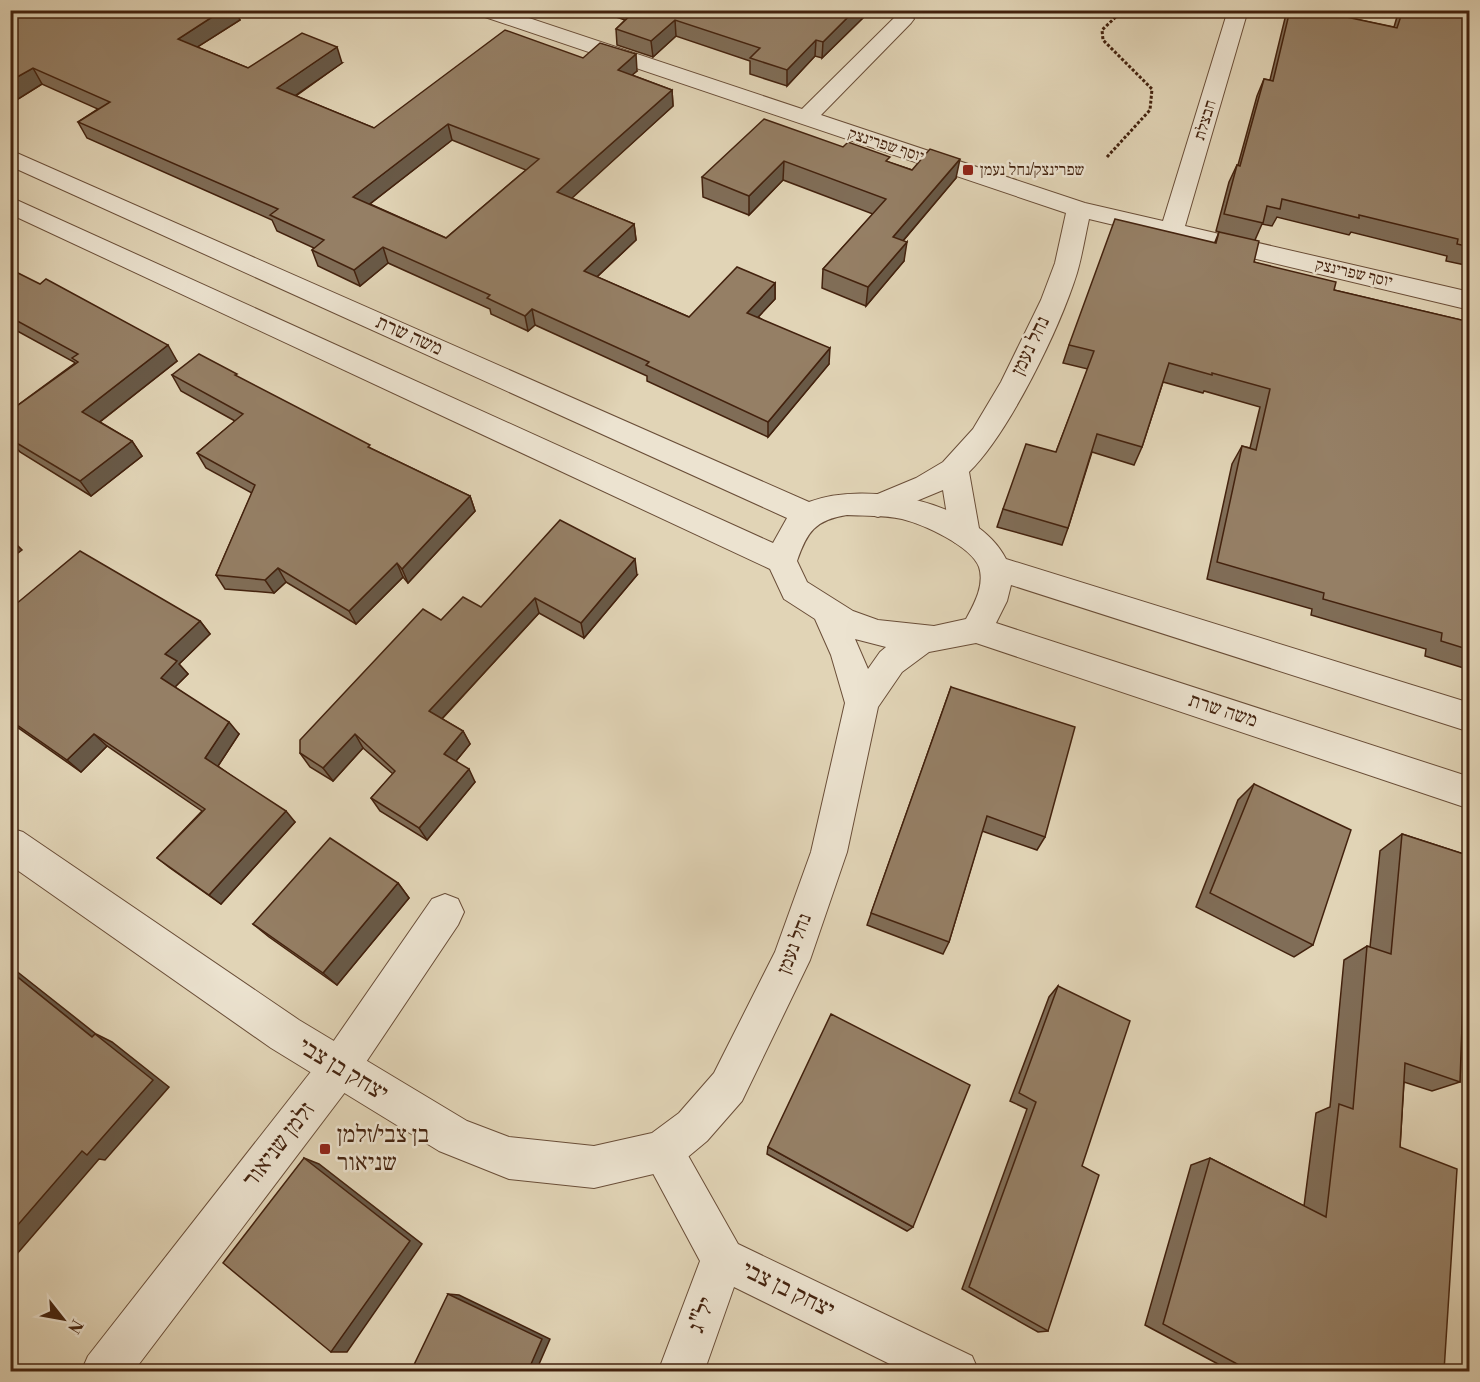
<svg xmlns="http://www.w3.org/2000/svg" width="1480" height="1382" viewBox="0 0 1480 1382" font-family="'Libre Bodoni','Frank Ruhl Libre',serif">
  <rect width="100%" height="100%" fill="#e1d4b6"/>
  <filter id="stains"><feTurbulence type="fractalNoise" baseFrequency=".00333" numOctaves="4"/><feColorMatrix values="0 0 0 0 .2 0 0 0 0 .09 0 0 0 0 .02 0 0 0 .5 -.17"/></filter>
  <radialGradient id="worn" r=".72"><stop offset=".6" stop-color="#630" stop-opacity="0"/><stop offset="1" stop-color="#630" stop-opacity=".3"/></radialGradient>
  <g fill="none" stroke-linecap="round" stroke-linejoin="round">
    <defs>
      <g id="minor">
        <path d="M473,10H505L802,109L897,15L904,13L911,15L914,19L911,23L821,115L1085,203L1163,221L1228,10H1248L1185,226L1470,292V310L1089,219C1085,237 1082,256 1077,273C1060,328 1009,433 969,472L980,534L976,542L965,546L954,542L950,534L943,490L878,517L868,514L863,506L868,498L916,478L943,462L973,429L1001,382L1041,300L1055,263L1066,213L476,14Z"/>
        <polygon points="445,894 458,899 464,912 458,925 352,1083 133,1372 81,1372 88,1356 324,1055 432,899"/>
        <polygon points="662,1130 677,1136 738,1244 972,1356 979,1372 906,1372 734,1287 704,1372 658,1372 700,1261 641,1151 647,1136"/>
      </g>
      <path id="tertiary" d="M10,150L809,502C866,480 977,501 1006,559L1470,703V732L1011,585L1007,601L996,623L1470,777V809L976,643L929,652L902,672L878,707L847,852L810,960L742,1101L707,1141L677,1166L662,1172L594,1188L509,1179L439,1151L271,1048L10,865V828L23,832L299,1020L467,1121L509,1137L594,1146L652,1133L679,1113L714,1073L775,952L811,852L845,703L831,655L815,619L784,599L770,569L10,214V197L773,543L787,518L10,166ZM847,515C865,516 884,515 902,519C923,524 971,546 979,567C985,585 974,604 966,619L934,626L878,620L853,611L807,582L797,561C807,532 815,520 847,515ZM855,639L886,647L880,652L868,669Z"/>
    </defs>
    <use href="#minor" stroke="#6a4e38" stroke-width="2"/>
    <use href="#tertiary" stroke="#6a4e38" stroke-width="2"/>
    <polyline stroke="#43220e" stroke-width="3" stroke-dasharray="3 2" stroke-linecap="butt" points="1107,157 1150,110 1152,89 1103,40 1102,30 1121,12"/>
    <use href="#minor" fill="#ece3d0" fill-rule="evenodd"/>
    <use href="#tertiary" fill="#ece3d0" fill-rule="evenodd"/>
  </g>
  <g fill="#806d57" stroke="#43220e" stroke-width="1.5" fill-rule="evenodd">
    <path d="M10,10L238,16L240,20L197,47L248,68L342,63L296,96L374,128L583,58L637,71L632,75L672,90L673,106L571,198L634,224L636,240L597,277L689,317L775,283V299L758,317L829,364L768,437L647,381V376L535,325L528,331L491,314L490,309L388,263L360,286L318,266L312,250L314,248L277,231L272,220L87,138L78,122L98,109L42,84L15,101L10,99ZM452,140L526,170L446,238L370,204Z"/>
    <polygon points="596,10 865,10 865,16 822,58 815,56 787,86 750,74 750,61 676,36 653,57 617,45 616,29 625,20"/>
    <polygon points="1287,10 1333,10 1332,14 1394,27 1399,10 1470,10 1470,266 1446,261 1447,256 1351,232 1349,235 1277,217 1272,226 1262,224 1255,240 1254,262 1334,290 1470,322 1470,670 1425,656 1426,649 1311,615 1312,609 1207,579 1232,464 1242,446 1250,448 1260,407 1204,391 1203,393 1163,382 1142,447 1134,465 1092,452 1068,528 1062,545 997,527 1003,509 1056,452 1088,369 1063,363 1069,345 1215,242 1219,232 1216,231 1229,182 1237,165 1238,165 1257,96 1264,79 1270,80"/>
    <polygon points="843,147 912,170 956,178 903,241 904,261 866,306 822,288 823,269 873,214 783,180 749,215 703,197 702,177"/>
    <polygon points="10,269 177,361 100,422 132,441 142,456 91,496 20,452 10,441 10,411 75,363 74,362 10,327"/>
    <polygon points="172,375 239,378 372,449 470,496 475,511 408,583 403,577 356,624 286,582 274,593 225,589 216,575 252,493 206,468 197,453 235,421 181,391"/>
    <polygon points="637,575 584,638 539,613 442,719 463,731 470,744 456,761 475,782 427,840 380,811 371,798 393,774 363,748 333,781 310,767 300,753 441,620 481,607"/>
    <polygon points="10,609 200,621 210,634 179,664 188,674 175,687 239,734 218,766 295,822 221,904 170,868 157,858 202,811 107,746 81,772 10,722"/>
    <polygon points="951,687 1045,837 1037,850 982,831 949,942 943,954 867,925"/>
    <polygon points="1254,784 1313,945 1294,957 1196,907 1238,800"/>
    <polygon points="1402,834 1470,856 1470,968 1464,966 1460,1082 1432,1091 1404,1082 1400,1147 1444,1371 1231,1371 1145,1325 1191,1165 1210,1158 1304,1206 1316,1113 1330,1107 1344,960 1367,946 1370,947 1380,851"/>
    <polygon points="398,883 409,898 337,985 269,937 253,924"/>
    <polygon points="1058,986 1048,1331 1038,1332 962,1289 1027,1109 1010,1101 1049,997"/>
    <polygon points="768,1147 913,1227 907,1231 767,1154"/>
    <polygon points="1470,1346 1470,1366 1467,1365"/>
  </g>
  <g fill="#685947" stroke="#43220e" stroke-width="1.5">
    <polygon points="223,10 248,10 238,16 240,20 185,55 178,39"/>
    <polygon points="855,10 865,10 865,16 822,58 823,42"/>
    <polygon points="675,20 676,36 653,57 651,41"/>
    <polygon points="816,40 815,56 787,86 787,70"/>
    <polygon points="337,47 342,63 283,104 277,88"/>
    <polygon points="636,54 637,71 619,86 618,70"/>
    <polygon points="33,68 42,84 15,101 10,93 10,81"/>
    <polygon points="672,90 673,106 560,209 557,192"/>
    <polygon points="448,124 452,140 358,213 353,197"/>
    <polygon points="960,159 956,178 890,256 893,237"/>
    <polygon points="784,161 783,180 749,215 749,196"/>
    <polygon points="634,224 636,240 586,287 584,271"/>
    <polygon points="907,242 904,261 866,306 868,287"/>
    <polygon points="383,247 388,263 360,286 354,270"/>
    <polygon points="775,283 775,299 747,329 747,313"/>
    <polygon points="532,309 535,325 528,331 525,316"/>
    <polygon points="168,345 177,361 93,427 82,412"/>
    <polygon points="830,348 829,364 768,437 768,422"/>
    <polygon points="132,441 142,456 91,496 80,481"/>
    <polygon points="470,496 475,511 408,583 402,569"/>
    <polygon points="10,538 22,550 10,559"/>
    <polygon points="635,559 637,575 584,638 581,623"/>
    <polygon points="397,563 403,577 356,624 349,611"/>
    <polygon points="278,568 286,582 274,593 265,580"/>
    <polygon points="535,598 539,613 436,725 429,711"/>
    <polygon points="200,621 210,634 179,664 188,674 172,690 161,678 165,654"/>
    <polygon points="229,722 239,734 216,769 205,758"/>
    <polygon points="463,731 470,744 451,767 444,754"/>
    <polygon points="94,734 107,746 81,772 67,760"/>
    <polygon points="355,734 363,748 333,781 323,768"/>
    <polygon points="469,769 475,782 427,840 419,828"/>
    <polygon points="286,811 295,822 221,904 209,895"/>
    <polygon points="398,883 409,898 337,985 323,973"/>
    <polygon points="10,966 96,1034 112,1042 169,1087 105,1160 99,1159 10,1262 10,1234 92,1037 10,971"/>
    <polygon points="304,1158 319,1164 422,1244 347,1352 331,1352"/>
    <polygon points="448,1294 459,1295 550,1339 536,1371 528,1371"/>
  </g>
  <g fill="#957f65" stroke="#43220e" stroke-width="1.5" fill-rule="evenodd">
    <path d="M10,10H223L178,39L248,68L302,33L337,47L277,88L374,128L505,30L583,58L600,43L636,54L618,70L672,90L557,192L634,224L584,271L689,317L737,267L775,283L747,313L830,348L768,422L646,365L649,362L532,309L525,316L487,298L490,295L383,247L354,270L312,250L324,240L270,215L278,209L78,122L110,102L33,68L10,81ZM448,124L539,159L446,238L353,197Z"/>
    <polygon points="636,10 855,10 823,42 816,40 787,70 750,58 760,48 675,20 651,41 616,29"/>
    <polygon points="1290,10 1333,10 1332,14 1397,28 1403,10 1470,10 1470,247 1457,244 1458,239 1359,215 1359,218 1282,199 1280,209 1267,206 1263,223 1224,214 1237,165 1240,166 1264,79 1273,81"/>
    <polygon points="764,119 843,147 848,142 890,157 886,161 912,170 930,149 960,159 893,237 907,242 868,287 823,269 886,199 784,161 749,196 702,177"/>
    <polygon points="1115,219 1216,243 1219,232 1259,241 1254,262 1336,282 1334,290 1470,322 1470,650 1441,641 1442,633 1323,599 1324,593 1217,562 1242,446 1256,450 1270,389 1212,373 1212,375 1169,363 1142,447 1097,434 1068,528 1003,509 1026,444 1056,452 1094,351 1069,345"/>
    <polygon points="10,269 40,284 46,279 168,345 82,412 132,441 80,481 10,439 10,435 16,431 10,428 10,411 78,362 72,358 78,354 10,317"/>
    <polygon points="199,354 237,374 235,375 370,445 368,447 470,496 402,569 397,563 349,611 278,568 265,580 216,575 255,485 197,453 243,414 172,375"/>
    <polygon points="560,520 635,559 581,623 535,598 429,711 463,731 444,754 469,769 419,828 371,798 395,771 355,734 323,768 300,753 300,740 423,609 441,620 463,597 481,607"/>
    <polygon points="80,551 200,621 165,654 177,661 161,678 229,722 205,758 286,811 209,895 157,858 205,809 94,734 67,760 10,720 10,609"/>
    <polygon points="951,687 1075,727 1045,837 987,816 949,942 871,913"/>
    <polygon points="1254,784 1351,830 1313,945 1210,893"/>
    <polygon points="1402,834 1470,856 1470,945 1465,943 1460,1082 1405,1063 1400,1147 1457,1169 1444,1371 1250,1371 1163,1324 1210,1158 1326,1217 1339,1104 1353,1109 1367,946 1391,954"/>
    <polygon points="330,838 398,883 323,973 253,924"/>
    <polygon points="10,971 92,1037 95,1034 153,1080 87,1155 82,1151 10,1234"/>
    <polygon points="1058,986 1130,1021 1082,1166 1099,1175 1048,1331 969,1287 1036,1102 1019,1093"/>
    <polygon points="831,1014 970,1085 913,1227 768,1147"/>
    <polygon points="304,1158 410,1241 331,1352 223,1263"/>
    <polygon points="448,1294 542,1339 528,1371 411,1371"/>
  </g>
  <g fill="#8f2418" stroke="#ece3d0" stroke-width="2">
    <rect x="962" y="164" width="12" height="12" rx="3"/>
    <rect x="319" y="1143" width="12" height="12" rx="3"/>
  </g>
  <g text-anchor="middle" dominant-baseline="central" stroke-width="5" stroke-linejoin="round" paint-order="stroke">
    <g font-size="16" fill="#43220e" stroke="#ece3d0">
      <text transform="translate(1205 120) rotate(-73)">חבצלת</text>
      <text transform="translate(886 145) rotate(18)">יוסף שפרינצק</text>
      <text transform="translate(1354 273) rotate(13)">יוסף שפרינצק</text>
    </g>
    <g font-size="16" fill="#43220e" stroke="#ece3d0" text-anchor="start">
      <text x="980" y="170">שפרינצק/נחל נעמן</text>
    </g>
    <g font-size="20" fill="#43220e" stroke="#ece3d0">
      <text transform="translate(409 336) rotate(24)">משה שרת</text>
      <text transform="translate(1031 346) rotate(-64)">נחל נעמן</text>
      <text transform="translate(1223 711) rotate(18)">משה שרת</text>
      <text transform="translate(795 944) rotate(-69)">נחל נעמן</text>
    </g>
    <g font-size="24" fill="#43220e" stroke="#ece3d0">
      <text transform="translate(343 1070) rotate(31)">יצחק בן צבי</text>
      <text transform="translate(279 1145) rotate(-52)">זלמן שניאור</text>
      <text transform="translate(788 1290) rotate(26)">יצחק בן צבי</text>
      <text transform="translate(702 1315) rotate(-69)">יל"ג</text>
    </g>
    <g font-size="24" fill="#43220e" stroke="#ece3d0" text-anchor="start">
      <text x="337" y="1135">בן צבי/זלמן<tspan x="337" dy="28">שניאור</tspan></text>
    </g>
  </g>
  <rect width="1480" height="1382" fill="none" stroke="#e1d4b6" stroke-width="36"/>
  <rect x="12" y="12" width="1456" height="1358" fill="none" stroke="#43220e" stroke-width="3"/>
  <rect x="18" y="18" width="1444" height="1346" fill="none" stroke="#43220e" stroke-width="1.5"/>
  <g transform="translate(63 1319) rotate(121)" stroke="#ece3d0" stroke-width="4.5" paint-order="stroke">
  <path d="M0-4.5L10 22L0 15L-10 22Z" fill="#43220e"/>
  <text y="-9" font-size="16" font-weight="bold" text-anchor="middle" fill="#43220e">N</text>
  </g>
  <rect width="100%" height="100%" filter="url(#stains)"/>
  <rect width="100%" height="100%" fill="url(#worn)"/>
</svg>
